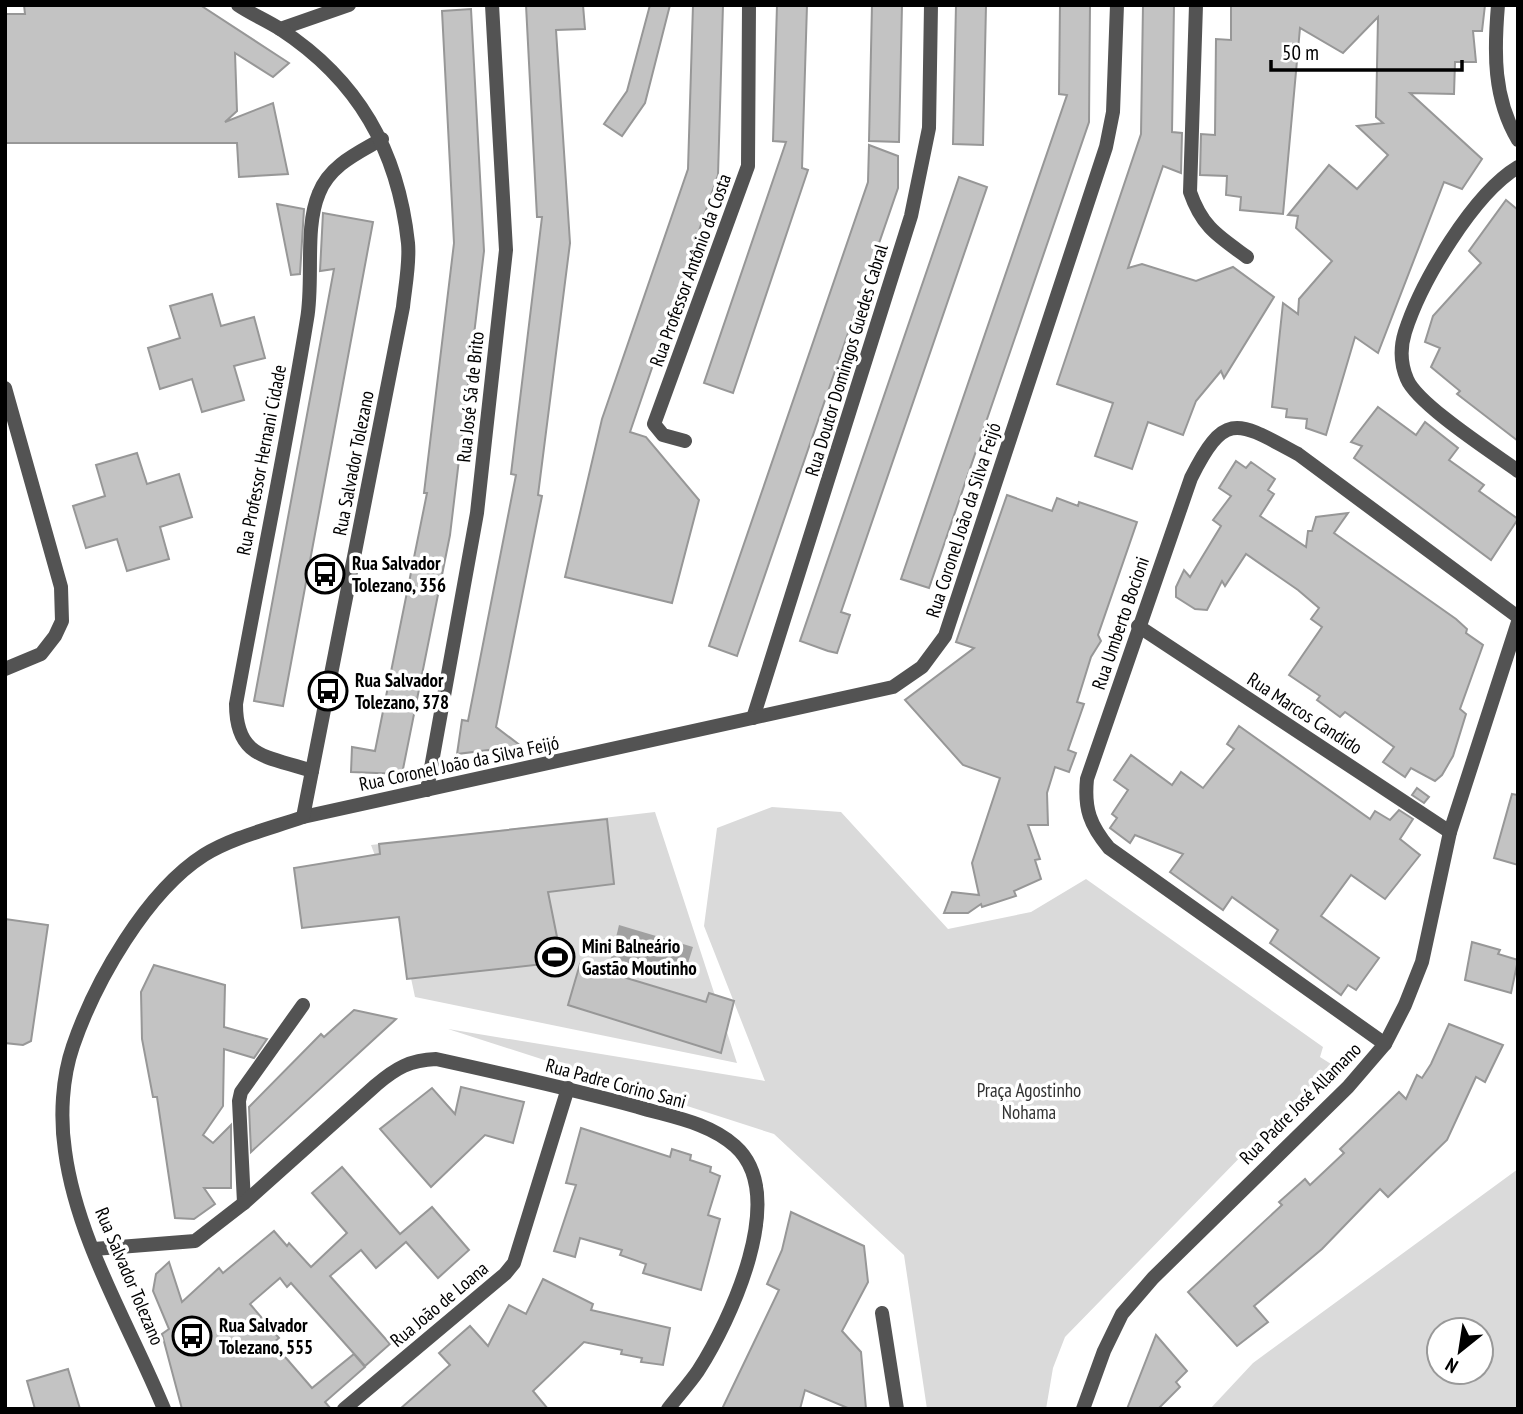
<svg xmlns="http://www.w3.org/2000/svg" width="1523" height="1414" viewBox="0 0 1523 1414" font-family="'PT Sans Narrow',sans-serif">
  <rect width="100%" height="100%" fill="#fff"/>
  <g fill="#dadada" fill-rule="evenodd">
    <polygon points="772,807 841,812 948,929 1031,912 1086,879 1323,1047 1320,1057 1331,1064 1065,1337 1053,1368 1046,1409 927,1409 904,1255 774,1134 448,1029 765,1081 704,926 717,828"/>
    <polygon points="655,812 737,1063 415,997 398,917 371,845"/>
    <path d="M1518,1169V1409H1210L1253,1363ZM1439,1330H1481V1372H1439Z"/>
  </g>
  <polygon fill="#a1a1a1" points="619,925 693,947 683,979 611,958"/>
  <g fill="#c3c3c3" stroke="#979797" stroke-width="2">
    <polygon points="24,5 200,5 289,63 273,77 235,53 237,111 225,122 273,103 288,174 239,177 237,143 5,143 5,14 25,14"/>
    <polygon points="526,5 583,5 585,29 556,30 570,243 538,495 542,496 496,727 521,746 457,754 462,720 468,721 516,475 511,474 542,217 537,217"/>
    <polygon points="650,5 670,5 645,103 622,136 604,124 627,91"/>
    <polygon points="693,5 723,5 718,175 630,432 646,437 699,500 672,603 565,577 602,419 688,169"/>
    <polygon points="777,5 807,5 802,168 808,170 733,393 704,383 786,142 773,141"/>
    <polygon points="872,5 902,5 899,142 869,141"/>
    <polygon points="956,5 986,5 983,145 953,144"/>
    <polygon points="1060,5 1090,5 1089,122 929,588 901,579 1067,95 1059,94"/>
    <polygon points="1143,5 1174,5 1172,132 1182,133 1181,173 1163,166 1128,268 1142,264 1196,281 1233,267 1274,297 1224,378 1221,371 1196,401 1183,435 1148,422 1132,469 1095,456 1113,403 1057,384 1141,134"/>
    <polygon points="1231,5 1485,5 1482,31 1473,31 1476,62 1455,62 1454,94 1410,93 1482,159 1462,189 1444,182 1378,353 1355,337 1326,435 1306,428 1307,419 1286,417 1287,409 1272,407 1283,303 1298,314 1299,299 1332,261 1296,228 1298,216 1288,215 1329,165 1357,189 1388,155 1357,126 1383,123 1376,117 1378,17 1343,53 1300,28 1283,214 1240,210 1241,197 1226,195 1227,176 1200,175 1201,134 1215,135 1216,39 1231,40"/>
    <polygon points="471,9 484,251 450,535 402,774 351,772 352,747 375,751 427,493 424,493 454,243 442,11"/>
    <polygon points="869,145 898,156 898,188 737,656 709,646 868,182"/>
    <polygon points="959,177 987,187 841,612 850,615 837,653 828,651 800,641"/>
    <polygon points="1506,200 1518,210 1518,441 1457,394 1460,391 1431,367 1440,348 1425,342 1433,316 1481,263 1469,251"/>
    <polygon points="277,204 304,209 300,274 291,275"/>
    <polygon points="323,213 373,222 283,706 254,701 334,269 320,271"/>
    <polygon points="212,294 221,326 254,317 265,358 234,366 244,400 202,412 192,379 160,389 148,348 180,338 170,306"/>
    <polygon points="1378,407 1416,435 1425,422 1458,448 1449,460 1484,485 1479,491 1518,519 1491,560 1354,458 1362,446 1351,442"/>
    <polygon points="137,453 147,484 179,474 192,517 160,527 169,559 127,571 117,539 86,548 73,506 105,496 96,465"/>
    <polygon points="1236,461 1246,468 1251,462 1275,479 1268,490 1274,494 1260,516 1306,547 1308,531 1312,531 1316,517 1348,513 1334,533 1456,619 1467,629 1466,633 1483,645 1460,709 1466,714 1453,756 1442,775 1435,781 1411,768 1405,777 1383,762 1394,747 1345,712 1340,717 1317,700 1320,696 1289,675 1322,627 1311,619 1319,608 1298,590 1246,554 1225,586 1222,581 1207,610 1195,609 1176,597 1176,587 1184,570 1190,577 1221,526 1213,520 1231,496 1219,488"/>
    <polygon points="1007,495 1052,511 1057,498 1078,506 1079,502 1137,522 1098,635 1101,641 1091,657 1077,702 1084,704 1068,750 1076,753 1069,772 1055,767 1047,793 1048,825 1028,825 1040,859 1035,860 1041,879 1014,891 1016,896 982,907 981,904 968,913 944,913 952,892 979,895 972,863 1000,778 963,765 905,700 974,648 956,642"/>
    <polygon points="1239,726 1370,819 1375,811 1390,820 1399,810 1413,819 1400,839 1420,855 1385,899 1351,875 1321,916 1379,958 1356,990 1348,985 1341,995 1270,943 1278,930 1232,897 1223,910 1170,872 1183,854 1135,835 1130,843 1110,828 1117,818 1112,814 1128,790 1114,780 1131,755 1172,785 1181,772 1203,788 1234,749 1227,744"/>
    <polygon points="1417,788 1429,797 1424,803 1412,795"/>
    <polygon points="1512,794 1518,795 1518,865 1494,858"/>
    <polygon points="607,819 614,884 548,892 562,962 407,979 399,917 302,928 294,868 380,854 379,844"/>
    <polygon points="5,919 48,925 31,1041 23,1045 5,1043"/>
    <polygon points="1472,942 1500,950 1498,954 1518,960 1511,993 1465,980"/>
    <polygon points="580,964 706,1002 709,993 734,1001 721,1053 568,1005"/>
    <polygon points="154,965 225,985 224,1027 267,1039 254,1058 224,1049 223,1106 203,1135 213,1143 231,1125 231,1188 204,1188 215,1204 194,1219 175,1218 157,1097 153,1097 142,1039 141,992"/>
    <polygon points="354,1010 396,1019 251,1152 249,1107 321,1034 324,1037"/>
    <polygon points="1449,1024 1503,1045 1485,1082 1476,1077 1447,1140 1388,1197 1380,1189 1322,1249 1254,1306 1268,1322 1237,1346 1188,1292 1282,1205 1279,1202 1305,1179 1310,1185 1344,1153 1340,1149 1399,1092 1406,1099 1417,1075 1422,1078 1431,1064"/>
    <polygon points="461,1087 524,1102 513,1143 485,1135 431,1187 380,1129 432,1088 455,1114"/>
    <polygon points="581,1128 670,1157 672,1149 691,1155 690,1160 711,1167 710,1172 720,1176 708,1215 720,1219 701,1290 643,1273 646,1264 620,1255 622,1250 580,1238 575,1257 554,1251 576,1185 566,1183"/>
    <polygon points="342,1167 400,1234 432,1207 469,1250 438,1278 406,1242 376,1268 361,1250 330,1276 390,1344 365,1366 291,1283 287,1287 280,1278 250,1304 279,1338 273,1343 312,1388 354,1354 365,1367 325,1402 331,1409 182,1409 162,1334 169,1329 153,1291 156,1274 169,1262 182,1302 219,1268 223,1273 274,1231 287,1246 289,1243 311,1267 347,1233 312,1193"/>
    <polygon points="791,1212 864,1246 868,1282 842,1331 861,1352 866,1409 850,1409 805,1390 800,1409 722,1409 779,1290 767,1284 782,1250"/>
    <polygon points="543,1279 593,1304 591,1310 670,1328 663,1365 641,1362 642,1358 621,1354 622,1350 584,1342 533,1391 548,1409 400,1409 450,1365 439,1353 470,1326 488,1346 509,1305 526,1314"/>
    <polygon points="1156,1335 1187,1371 1176,1382 1180,1387 1158,1409 1127,1409"/>
    <polygon points="68,1369 80,1409 35,1409 27,1381"/>
  </g>
  <g fill="none" stroke-linecap="round" stroke-linejoin="round">
    <g stroke="#535353" stroke-width="14">
      <path d="M1196,5L1190,192C1202,227 1218,236 1247,257"/>
      <polyline points="280,29 349,5"/>
      <path d="M1518,167C1473,194 1421,282 1405,332C1400,348 1401,365 1407,379C1417,404 1493,453 1518,471"/>
      <polyline points="5,388 61,587 62,621 55,636 41,654 5,669"/>
      <polyline points="685,441 663,435 654,424 748,166 749,5"/>
      <polyline points="1138,626 1450,832"/>
      <polyline points="753,718 911,216 929,128 931,5"/>
      <path d="M312,771C268,756 236,759 236,704C259,576 286,448 307,319C314,280 304,228 319,193C330,165 358,153 382,139"/>
      <polyline points="427,790 477,513 506,250 492,5"/>
      <polyline points="303,817 893,687 922,667 945,636 1106,147 1113,112 1117,5"/>
      <path d="M1385,1044L1109,848C1090,825 1084,809 1087,779L1191,478C1225,410 1237,421 1298,454L1518,617"/>
      <polyline points="244,1203 239,1101 241,1092 303,1005"/>
      <path d="M94,1249L195,1241L244,1203L376,1085C396,1068 410,1060 436,1059C504,1074 571,1089 638,1107C671,1117 708,1122 735,1146C790,1195 730,1321 698,1371C689,1384 678,1396 668,1409"/>
      <polyline points="882,1313 897,1409"/>
      <polyline points="344,1409 505,1274 514,1263 568,1088"/>
      <polyline points="1083,1409 1104,1351 1122,1314 1153,1278 1348,1087 1385,1044 1405,1005 1422,962 1450,832 1518,622"/>
    </g>
    <g stroke="#535353" stroke-width="14">
      <path d="M1498,5C1494,52 1493,98 1518,140"/>
      <path d="M164,1409C130,1326 77,1241 65,1151C60,1117 62,1078 73,1046C95,982 146,892 204,855C233,837 272,828 303,817L403,307C405,287 410,263 408,243C398,150 358,80 280,29C266,20 251,14 238,5"/>
    </g>
  </g>
  <defs>
    <symbol id="bus-ring" viewBox="-11 -11 22 22"><circle r="9.5" fill="#fff" stroke="#000" stroke-width="1.5"/><path d="M-5-6H5V4H4V6H2V4H-2V6H-4V4H-5ZM-3.5-4V0h7V-4ZM-3.5 1.2v1.5H-2V1.2ZM2 1.2v1.5H3.5V1.2Z" fill="#000"/></symbol>
    <symbol id="stadium-ring" viewBox="-11 -11 22 22"><circle r="9.5" fill="#fff" stroke="#000" stroke-width="1.5"/><path d="M0-5a6.5 5 0 1 0 0 10a6.5 5 0 1 0 0-10ZM-3.5-1.8h7v3.6h-7Z" fill="#000"/></symbol>
  </defs>
  <g fill-rule="evenodd">
    <use href="#bus-ring" x="303" y="552" width="44" height="44"/>
    <use href="#bus-ring" x="306" y="669" width="44" height="44"/>
    <use href="#stadium-ring" x="533" y="935" width="44" height="44"/>
    <use href="#bus-ring" x="170" y="1314" width="44" height="44"/>
  </g>
  <g text-anchor="middle" dominant-baseline="central" stroke-width="7" stroke-linejoin="round" paint-order="stroke">
    <g font-size="19" fill="#000" stroke="#fff">
      <text transform="translate(690 270) rotate(-70)">Rua Professor Antônio da Costa</text>
      <text transform="translate(846 360) rotate(-73)">Rua Doutor Domingos Guedes Cabral</text>
      <text transform="translate(470 397) rotate(-84)">Rua José Sá de Brito</text>
      <text transform="translate(261 460) rotate(-79)">Rua Professor Hernani Cidade</text>
      <text transform="translate(353 463) rotate(-79)">Rua Salvador Tolezano</text>
      <text transform="translate(963 520) rotate(-72)">Rua Coronel João da Silva Feijó</text>
      <text transform="translate(1120 623) rotate(-71)">Rua Umberto Bocioni</text>
      <text transform="translate(1305 713) rotate(33)">Rua Marcos Candido</text>
      <text transform="translate(459 763) rotate(-12)">Rua Coronel João da Silva Feijó</text>
      <text transform="translate(616 1083) rotate(15)">Rua Padre Corino Sani</text>
      <text transform="translate(1300 1103) rotate(-45)">Rua Padre José Allamano</text>
      <text transform="translate(130 1276) rotate(67)">Rua Salvador Tolezano</text>
      <text transform="translate(439 1304) rotate(-40)">Rua João de Loana</text>
    </g>
    <g font-size="19" font-weight="bold" fill="#000" stroke="#fff" text-anchor="start">
      <text x="352" y="563">Rua Salvador<tspan x="352" dy="22">Tolezano, 356</tspan></text>
      <text x="355" y="680">Rua Salvador<tspan x="355" dy="22">Tolezano, 378</tspan></text>
      <text x="582" y="946">Mini Balneário<tspan x="582" dy="22">Gastão Moutinho</tspan></text>
      <text x="219" y="1325">Rua Salvador<tspan x="219" dy="22">Tolezano, 555</tspan></text>
    </g>
    <g font-size="19" fill="#313131" stroke="#fff">
      <text x="1029" y="1090">Praça Agostinho<tspan x="1029" dy="22">Nohama</tspan></text>
    </g>
  </g>
  <rect width="1523" height="1414" fill="none" stroke="#000000" stroke-width="14"/>
  <g transform="translate(1460 1351) rotate(210)"><circle r="33" fill="#ffffff" stroke="#999999" stroke-width="2"/>
  <path d="M0-5L12 26L0 18L-12 26Z" fill="#000000"/>
  <text y="-10" font-size="19" font-weight="bold" text-anchor="middle" fill="#000000">N</text>
  </g>
  <path d="M1271 60v10h191v-10" fill="none" stroke="#000000" stroke-width="3.5"/>
  <text x="1282" y="60" font-size="21" fill="#000000" stroke="#ffffff" stroke-width="5" paint-order="stroke">50 m</text>
</svg>
